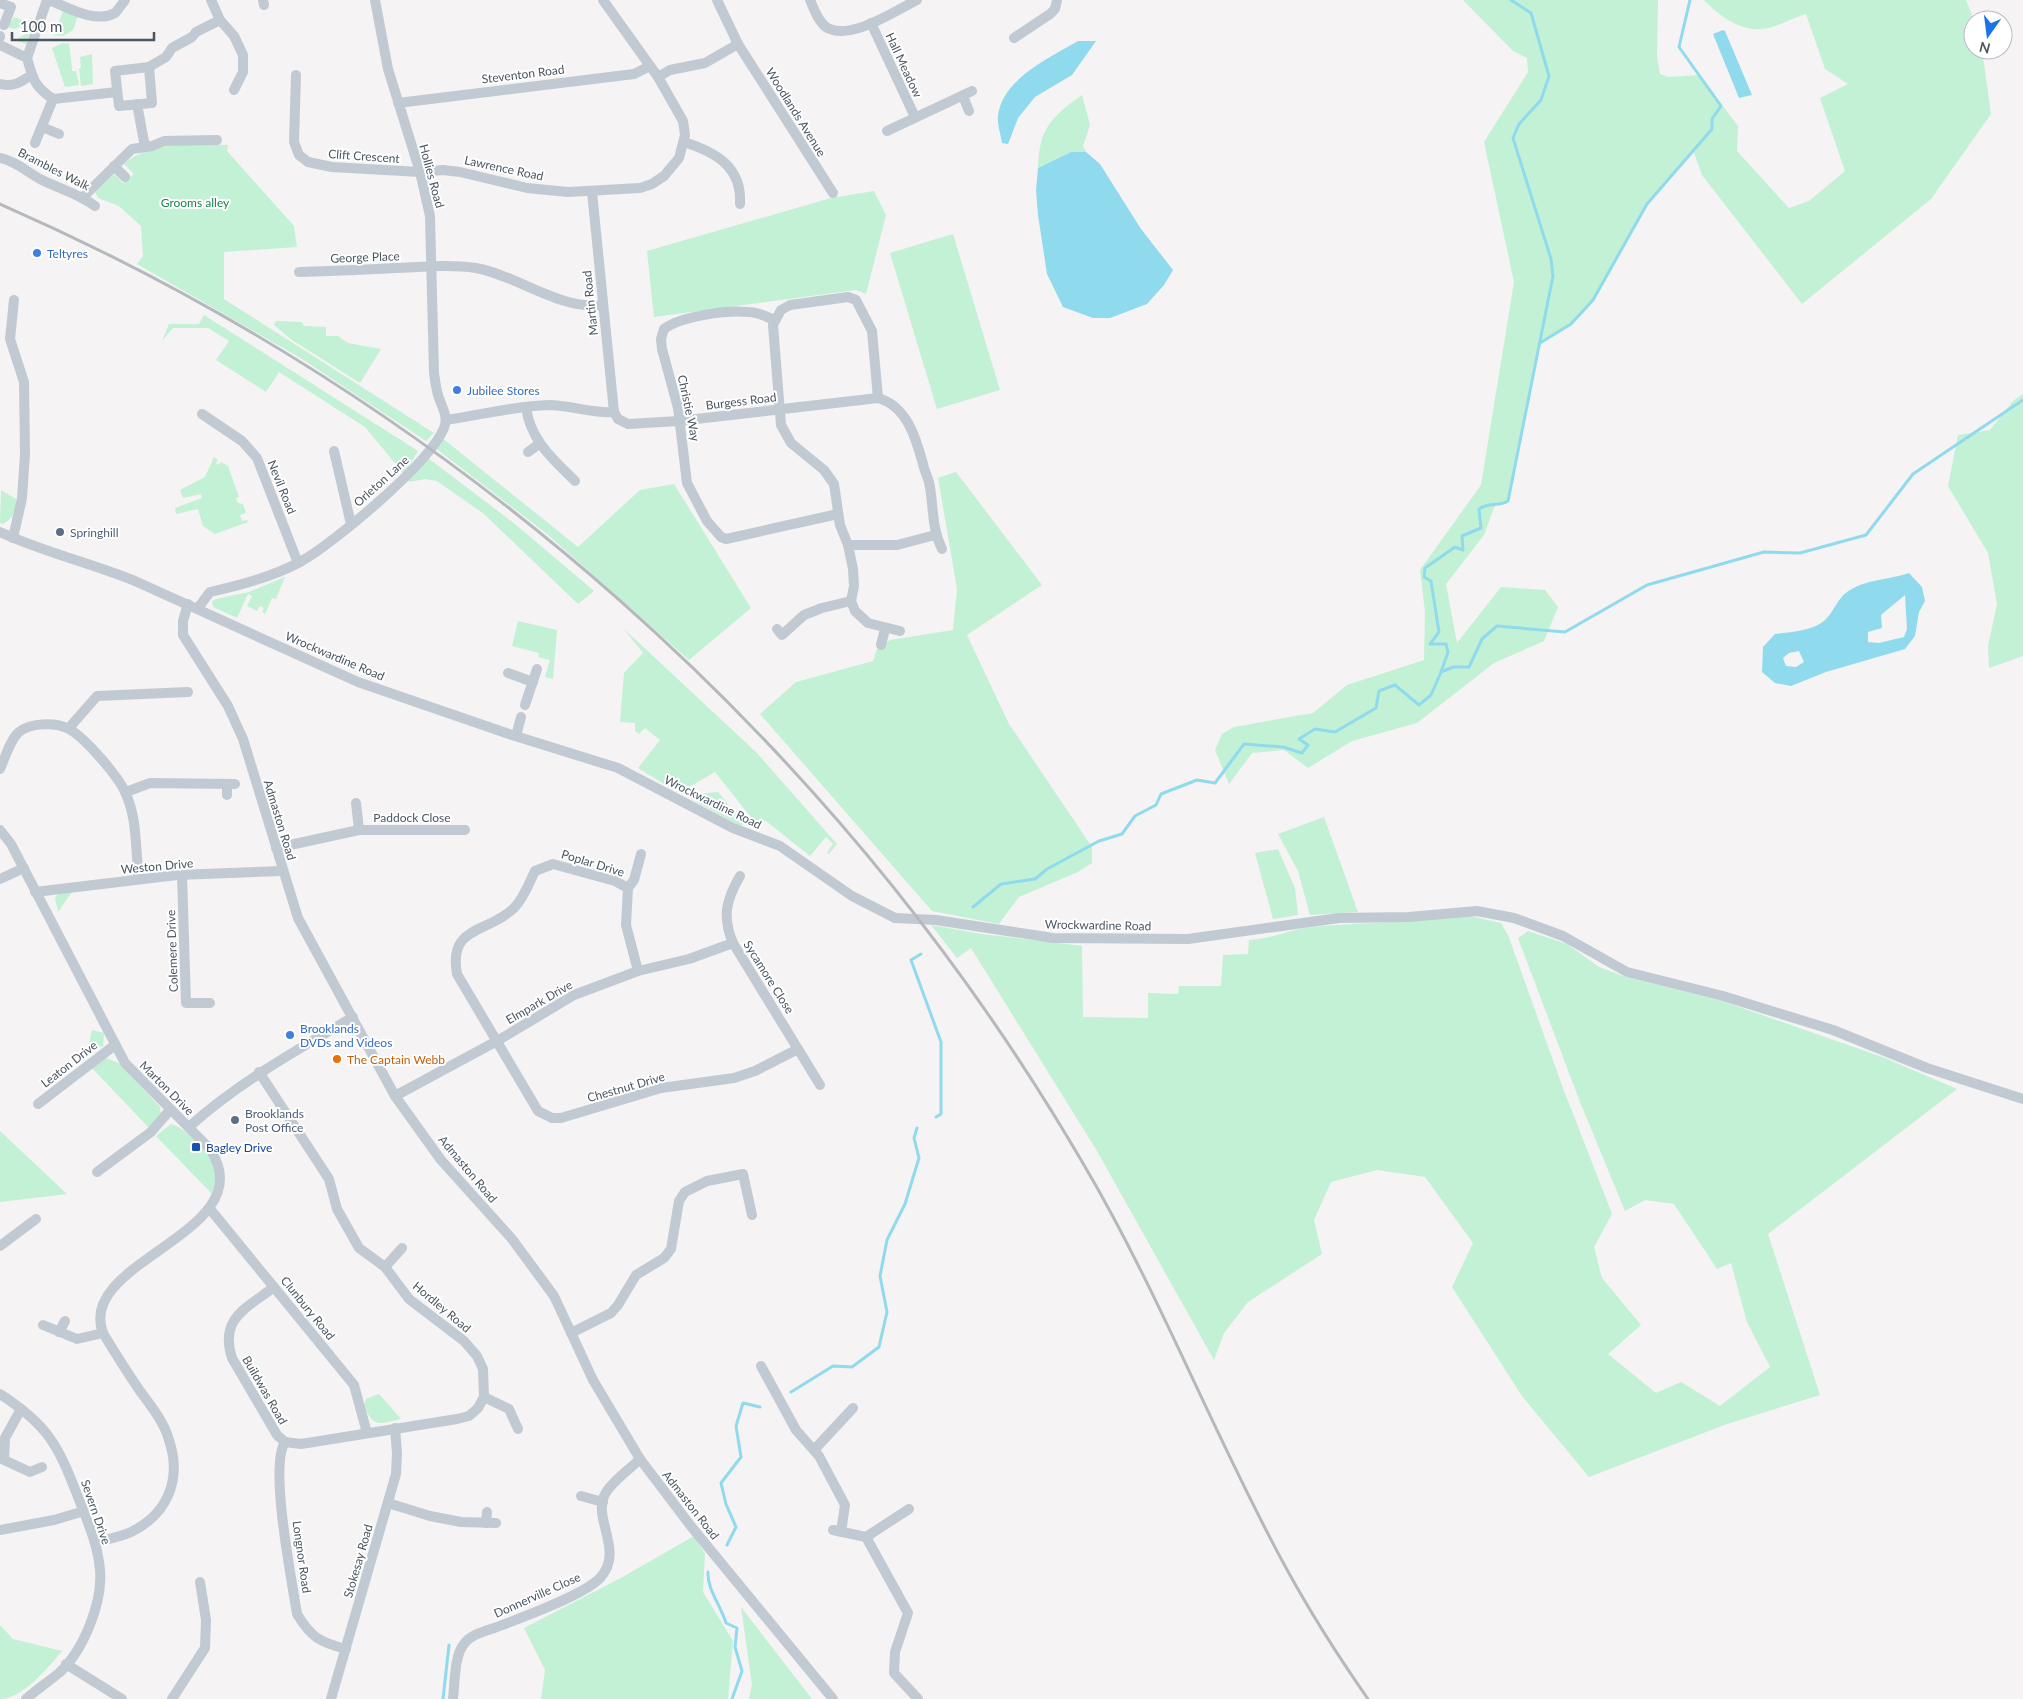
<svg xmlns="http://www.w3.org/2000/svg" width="2023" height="1699" viewBox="0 0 2023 1699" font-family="Lato,sans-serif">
  <rect width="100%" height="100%" fill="#f5f3f3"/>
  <g fill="#c3f1d5">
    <path d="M1463,0H1658L1657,56L1660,74L1668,77L1700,75L1738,126L1737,151L1789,208L1809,201L1845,171L1820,98L1848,84L1825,69L1806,14C1792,18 1776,28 1761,29C1740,31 1718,15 1704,0H1966L1974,20L1973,50H1982L1991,114L1931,199L1802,304L1702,175L1693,150L1647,204L1593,300L1571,324L1539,343L1508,501L1501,505H1495L1484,535L1446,584L1457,643L1501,587L1545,590L1558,607L1544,641L1494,663L1417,723L1352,741L1308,768L1284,750L1252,753L1229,784L1215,750L1222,734L1234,727L1313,713L1347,685L1424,660L1425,612L1420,570L1481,485L1514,282L1484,142L1528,72L1527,58L1513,51Z"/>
    <polygon points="63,11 78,16 73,30 63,36 54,35"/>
    <polygon points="14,17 33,24 26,44 15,40 26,34 22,26 14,29 7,27"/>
    <polygon points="63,43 69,44 72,68 72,71 76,71 79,85 65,87 52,48"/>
    <polygon points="92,54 93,84 81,86 79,69 81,68 80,57"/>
    <path d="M1082,95L1090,125L1083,146L1086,152H1071L1038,168C1039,129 1051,117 1082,95Z"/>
    <path d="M195,144L228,145L227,151L294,226L297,247L224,252V299L434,433L426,441L302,359L137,264L143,256L141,226L119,206L98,198L95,192L114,174L123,183L134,174L124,164C145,146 169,145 195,144Z"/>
    <polygon points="874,191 886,215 866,294 856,290 654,317 647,251 831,198"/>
    <polygon points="953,234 1000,390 937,409 890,253"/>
    <polygon points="204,315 418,451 404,474 365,427 279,372 266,392 216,360 229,341 208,328 173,328 162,341 169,324 199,324"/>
    <polygon points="276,321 302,322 304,326 326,327 326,336 338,336 348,343 381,349 360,383 292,340 274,325"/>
    <polygon points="2023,394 2023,656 1989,668 1988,646 1997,604 1988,553 1948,486 1958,435 1990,430 2013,401"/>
    <polygon points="441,437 578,547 640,490 674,484 751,608 689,660 547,534 434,447"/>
    <polygon points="214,457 218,460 216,463 218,465 221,462 228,466 239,497 236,498 238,503 243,504 246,513 240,515 242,521 247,520 248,522 215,534 203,526 198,509 176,514 175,508 202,498 201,494 183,498 180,490 205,477"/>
    <polygon points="428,458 515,524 594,591 578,604 484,514 437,481 425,479 410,482 408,480"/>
    <polygon points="956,472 1042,585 967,635 1009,724 1092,847 1092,863 1078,872 1019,897 999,924 932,911 760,714 796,682 873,661 877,649 890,640 953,630 957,589 938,478"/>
    <path d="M1,490L16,499C15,511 14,518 3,524L0,523Z"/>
    <polygon points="285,577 276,599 272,598 265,614 262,612 264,608 260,606 257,611 247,606 252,596 248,594 237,618 213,607 212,601 216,599 249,592"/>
    <polygon points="518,621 557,630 553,679 545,677 550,660 538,657 539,653 512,646"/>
    <polygon points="623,628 757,753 837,844 829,854 827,853 833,844 826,837 810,856 766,821 754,821 715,772 679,793 638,768 660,740 645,728 639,734 635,731 635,723 620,722 624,673 643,653"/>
    <polygon points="718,792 744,824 740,826 691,799 697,794"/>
    <polygon points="1324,817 1358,912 1310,915 1298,871 1278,834"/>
    <polygon points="1278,849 1295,888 1298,915 1273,919 1255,853"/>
    <polygon points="72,892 58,912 55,898 58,894"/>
    <path d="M1470,916L1501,923L1508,935L1563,1088L1612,1214L1594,1247L1602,1278L1641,1325L1608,1354L1656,1393L1681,1382L1720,1406L1770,1367L1747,1322L1731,1263L1717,1269L1674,1204L1645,1200L1625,1211L1580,1102L1518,938L1528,931L1567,944L1599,967L1626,977L1722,1001L1885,1058L1957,1089L1768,1234L1820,1395L1727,1424L1589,1477L1522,1396L1452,1287L1473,1243L1425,1177L1377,1170L1331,1182L1314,1220L1322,1254L1248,1302L1224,1333L1214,1360L1097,1151L971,948L957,958L931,925L982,934L1082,946L1083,1017L1148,1018V993L1178,994L1179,986H1221L1223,955L1248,954L1249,940C1271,939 1292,929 1313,927C1365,922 1418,922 1470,916Z"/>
    <polygon points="92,1030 104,1033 103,1047 89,1044"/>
    <polygon points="106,1058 119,1063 160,1107 161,1116 150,1129 92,1068"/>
    <path d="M171,1124C189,1129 217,1159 216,1178C216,1183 214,1189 212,1194L156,1136Z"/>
    <polygon points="0,1131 67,1194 0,1202"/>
    <path d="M379,1394L401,1419C387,1422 375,1428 368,1414C366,1410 363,1406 366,1399Z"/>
    <polygon points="694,1536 705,1554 703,1592 733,1641 728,1699 541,1699 545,1670 524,1628 619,1579"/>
    <polygon points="741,1607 805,1690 812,1699 749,1699 752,1685"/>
    <path d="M0,1625L13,1639L62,1651C48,1668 22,1699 0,1699Z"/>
  </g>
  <g fill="#90daee" fill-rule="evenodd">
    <polygon points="1723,30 1725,31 1752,95 1739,98 1713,34"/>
    <path d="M1078,41H1096L1072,75L1035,97L1018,118L1008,144L1002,143C1001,135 997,124 998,116C1002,79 1049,58 1078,41Z"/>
    <polygon points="1071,152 1086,152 1100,164 1141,229 1173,270 1164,285 1147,304 1110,318 1093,318 1063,307 1047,274 1038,215 1036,190 1038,168"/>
    <path d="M1909,573L1922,587L1925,601L1919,612L1915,636L1905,649L1826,672L1791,686L1775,683L1762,672L1763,647L1775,634C1790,632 1815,631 1826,619C1834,611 1838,598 1847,592C1865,579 1889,580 1909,573ZM1905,595L1907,629L1904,637L1879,643L1868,642V632L1882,628L1881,615ZM1799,651L1804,662L1796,667L1786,666L1783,658L1789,653Z"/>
  </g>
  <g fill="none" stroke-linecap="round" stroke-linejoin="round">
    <g stroke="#90daee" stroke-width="3">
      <polyline points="1540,343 1571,324 1593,300 1647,204 1712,129 1712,119 1721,106 1679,47 1690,0"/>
      <path d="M1441,672L1448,652L1446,644H1430L1439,632L1431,581L1424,577L1425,568L1455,547L1463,550L1462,536L1481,528L1479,509C1489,502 1498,507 1508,501L1553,276L1551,259L1513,138L1519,124L1541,100L1549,76L1531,13L1511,0"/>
      <polyline points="973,907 1001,884 1035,879 1047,869 1099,841 1122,834 1135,816 1156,805 1161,794 1197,780 1215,783 1244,744 1283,747 1302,753 1308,745 1299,739 1315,729 1335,732 1376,708 1379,691 1395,685 1419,705 1431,695 1441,672 1453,667 1469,667 1482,639 1497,626 1565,632 1647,585 1764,552 1800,553 1866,535 1913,474 2023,400"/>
      <polyline points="921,954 911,960 941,1042 941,1114 936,1117"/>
      <polyline points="791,1392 833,1366 852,1367 879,1347 887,1312 880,1276 887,1240 905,1204 919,1158 914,1138 917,1128"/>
      <polyline points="727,1545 736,1527 726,1504 721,1483 741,1457 736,1426 743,1403 760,1407"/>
      <path d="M708,1572C707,1589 721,1606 726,1623L737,1628L735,1647L742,1671L732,1699"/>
      <polyline points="443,1699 449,1645"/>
    </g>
    <g stroke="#c1cad2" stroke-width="10">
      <path d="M49,0C67,7 95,24 115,13C118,10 122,4 125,0"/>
      <polyline points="211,0 220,20 234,36 243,55 243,72 234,90"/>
      <polyline points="263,0 264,5"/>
      <polyline points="717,0 738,44 833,193"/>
      <path d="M810,0C814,9 818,21 826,27C849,42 895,11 917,0"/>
      <polyline points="0,3 11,7 4,25"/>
      <polyline points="871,23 915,117"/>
      <polyline points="0,37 0,36"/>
      <polyline points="1014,38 1050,14 1055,9 1057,0"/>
      <path d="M0,45L27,58C33,79 34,86 53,99L117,92"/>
      <polyline points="27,58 47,0"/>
      <polygon points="149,67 152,103 119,106 115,71"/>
      <polyline points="149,67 166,57 172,48 192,37 196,32 220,20"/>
      <polyline points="296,75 294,142 299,155 308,162 332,167 420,172 443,170 460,172 527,188 568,192 640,188 652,184 664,176 679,158 685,135 683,121 658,77 603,0"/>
      <polyline points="658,77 670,70 705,63 738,44"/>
      <path d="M0,84C13,87 20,83 31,75"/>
      <polyline points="963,96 969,111"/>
      <polyline points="398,103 634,74 650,66"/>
      <polyline points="137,104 145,147"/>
      <polyline points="42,127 59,134"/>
      <polyline points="887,131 972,91"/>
      <path d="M684,142C715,152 742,166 740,204"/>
      <polyline points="35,143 53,99"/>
      <path d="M0,158C16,161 28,173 42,180C60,189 79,194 95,206"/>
      <polyline points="114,166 125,177"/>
      <path d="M592,192L614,412L618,419L628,424L679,421L878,398C907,406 916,438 923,464C924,470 927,475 929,482C934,505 931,527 942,549"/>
      <polyline points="82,198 132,149 152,146 164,141 217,140"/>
      <path d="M299,272C331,271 363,270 395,268C422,267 449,264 476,268C519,276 558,310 603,305"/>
      <path d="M774,320C766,316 757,312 748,312C727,310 681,316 664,329L661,339L662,349L678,408L687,483L707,521L721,537L726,539L838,514"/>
      <polyline points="878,398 872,331 856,300 848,297 790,305 781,310 773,325 781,425 791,443 824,470 834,484 840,525 848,545 853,569 854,586 851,601 855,611 868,623 900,631"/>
      <path d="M526,407C530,440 553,459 575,481"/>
      <polyline points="202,414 242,441 257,458 298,563"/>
      <path d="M446,420C481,415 514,406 549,405C571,405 592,414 614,412"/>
      <polyline points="334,451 351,524"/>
      <polyline points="528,452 539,444"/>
      <path d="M0,532C43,552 91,563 135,581L358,682L509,734L618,768L733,828L780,846L852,896L895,918L936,920L1053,938L1188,939L1339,918L1409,917L1477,911L1514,918L1563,936L1627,972L1723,996L1833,1030L1927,1068L2023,1099"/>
      <polyline points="13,538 22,498 25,454 24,382 10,339 14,300"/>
      <polyline points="848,545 897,545 935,535"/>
      <polyline points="188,604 183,621 183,635 228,706 243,739 298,918 395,1096 441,1160 512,1239 554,1296 593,1380 640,1459 690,1525 833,1699"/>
      <path d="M198,608L210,592C240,585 272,577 300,562C334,543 430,463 444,428C449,416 441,406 438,395C436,388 435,380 434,373L430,216L420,172L388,69L375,0"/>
      <polyline points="777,629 782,635 804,615 822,608 851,601"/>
      <polyline points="881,645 885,629"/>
      <polyline points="508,673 533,682"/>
      <polyline points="525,705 537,669"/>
      <polyline points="69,728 97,696 188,692"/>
      <polyline points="516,736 521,717"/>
      <path d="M0,769C5,758 10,740 19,732C30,723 54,722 67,728C83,735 118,776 125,792C138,819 135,850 139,879"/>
      <polyline points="126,792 150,783 235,784"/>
      <polyline points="227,795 227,784"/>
      <polyline points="356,803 359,830"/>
      <path d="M0,830L11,844L125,1063L210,1149C265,1233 75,1260 103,1333C115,1353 127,1372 140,1391C151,1406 164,1422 169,1440C182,1479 168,1514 131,1532C120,1537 107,1539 95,1543"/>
      <polyline points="276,848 359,830 465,830"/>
      <polyline points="182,875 186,1003 210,1003"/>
      <path d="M740,876C726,900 722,917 733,943L820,1085"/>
      <polyline points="0,879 24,868"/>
      <polyline points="628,888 634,880 641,854"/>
      <polyline points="35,892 177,875 282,871"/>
      <path d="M638,971L626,925L628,888L615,881L553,864L535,871C529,883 524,898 514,908C487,934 448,925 457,974L538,1111L552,1118H561L661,1088L734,1078L755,1071L798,1049"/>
      <path d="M259,1072L329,1179L337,1209L359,1248L385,1267L409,1299L464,1341L477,1356L483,1369L484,1397L478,1408L469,1416L457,1419L301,1444L285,1442L277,1435L232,1358C219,1318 247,1308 274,1287"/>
      <polyline points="395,1096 497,1041 574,995 638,971 689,959 733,943"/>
      <polyline points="38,1104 115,1045"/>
      <path d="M189,1127C238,1083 295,1051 353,1017"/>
      <polyline points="97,1172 151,1132 170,1110"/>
      <polyline points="210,1209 354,1385 367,1433"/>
      <polyline points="0,1246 36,1219"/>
      <polyline points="385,1267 402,1248"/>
      <polyline points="43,1325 77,1339 103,1333"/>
      <polyline points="59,1332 65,1321"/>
      <polyline points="571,1333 611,1313 618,1305 636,1275 664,1258 671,1249 679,1201 685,1192 707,1181 743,1174 752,1215"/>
      <polyline points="761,1366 796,1430 819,1456 845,1505 841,1532"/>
      <path d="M0,1394C48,1425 58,1445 78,1497C87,1520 98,1545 100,1570C103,1603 83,1651 59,1673C48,1682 36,1690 26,1699"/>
      <polyline points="484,1397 509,1409 518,1429"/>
      <polyline points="21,1409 5,1438 4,1460 30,1472 42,1467"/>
      <path d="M285,1442C269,1466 292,1581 297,1614C311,1637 319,1642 346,1649"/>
      <polyline points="814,1450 853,1408"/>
      <polyline points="581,1496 603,1502"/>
      <polyline points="388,1503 430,1516 461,1522 496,1523"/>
      <polyline points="486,1523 487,1512"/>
      <polyline points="0,1530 54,1520 84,1511"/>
      <polyline points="833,1530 866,1537 908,1613 895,1652 894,1673 918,1699"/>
      <polyline points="866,1537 909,1509"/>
      <polyline points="66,1664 122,1699"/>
      <polyline points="172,1699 205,1648 206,1620 200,1582"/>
      <polyline points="331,1699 396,1474 397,1453 395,1428"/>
      <path d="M453,1699C455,1683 454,1656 464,1644C471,1634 486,1631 497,1627C521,1618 584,1595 600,1578C625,1551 592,1519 605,1494C612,1481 629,1470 640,1459"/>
    </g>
    <path stroke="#b5b8bd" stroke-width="3" d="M0,204C450,401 836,739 1084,1165C1160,1294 1213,1434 1285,1566C1310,1612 1338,1656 1368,1699"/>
  </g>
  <g fill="#3f7fe0" stroke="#fff" stroke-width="2">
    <circle cx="37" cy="253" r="5"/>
    <circle cx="457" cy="390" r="5"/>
    <circle cx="290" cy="1035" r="5"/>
  </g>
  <g fill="#5c6f8a" stroke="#fff" stroke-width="2">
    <circle cx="60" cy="532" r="5"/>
    <circle cx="235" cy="1120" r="5"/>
  </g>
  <circle fill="#e8710a" stroke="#fff" stroke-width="2" cx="337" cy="1059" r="5"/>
  <rect fill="#1a4fb4" stroke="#fff" stroke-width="2" x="191" y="1142" width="10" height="10" rx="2.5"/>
  <g text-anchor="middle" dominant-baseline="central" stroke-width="4" stroke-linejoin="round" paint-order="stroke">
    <g font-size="12" fill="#4a5661" stroke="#fff">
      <text transform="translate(904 65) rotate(65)">Hall Meadow</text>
      <text transform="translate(523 74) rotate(-7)">Steventon Road</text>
      <text transform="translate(796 112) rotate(58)">Woodlands Avenue</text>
      <text transform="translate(364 156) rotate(4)">Clift Crescent</text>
      <text transform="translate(504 168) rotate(12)">Lawrence Road</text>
      <text transform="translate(54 169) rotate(27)">Brambles Walk</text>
      <text transform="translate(432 176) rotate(75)">Hollies Road</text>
      <text transform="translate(365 257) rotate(-2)">George Place</text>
      <text transform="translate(590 303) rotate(-96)">Martin Road</text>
      <text transform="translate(741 401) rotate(-7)">Burgess Road</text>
      <text transform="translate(689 408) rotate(78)">Christie Way</text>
      <text transform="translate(381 481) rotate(-42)">Orleton Lane</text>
      <text transform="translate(282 487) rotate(68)">Nevil Road</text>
      <text transform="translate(335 656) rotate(23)">Wrockwardine Road</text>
      <text transform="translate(713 802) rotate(26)">Wrockwardine Road</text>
      <text x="412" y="817">Paddock Close</text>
      <text transform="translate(280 820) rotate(73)">Admaston Road</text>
      <text transform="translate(593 863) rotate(17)">Poplar Drive</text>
      <text transform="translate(157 866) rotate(-5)">Weston Drive</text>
      <text transform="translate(1098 925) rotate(1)">Wrockwardine Road</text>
      <text transform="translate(172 951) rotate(-92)">Colemere Drive</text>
      <text transform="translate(769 977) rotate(58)">Sycamore Close</text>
      <text transform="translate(539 1002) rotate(-30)">Elmpark Drive</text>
      <text transform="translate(69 1064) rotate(-38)">Leaton Drive</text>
      <text transform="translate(626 1087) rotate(-16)">Chestnut Drive</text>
      <text transform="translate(167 1088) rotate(45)">Marton Drive</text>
      <text transform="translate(468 1169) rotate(50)">Admaston Road</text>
      <text transform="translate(442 1307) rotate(40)">Hordley Road</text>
      <text transform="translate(308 1308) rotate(51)">Clunbury Road</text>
      <text transform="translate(265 1390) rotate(60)">Buildwas Road</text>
      <text transform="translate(691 1505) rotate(52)">Admaston Road</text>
      <text transform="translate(96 1512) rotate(71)">Severn Drive</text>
      <text transform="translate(302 1557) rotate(82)">Longnor Road</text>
      <text transform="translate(358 1561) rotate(-74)">Stokesay Road</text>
      <text transform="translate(537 1595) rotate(-24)">Donnerville Close</text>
    </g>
    <g font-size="12" fill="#17864f" stroke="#fff">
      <text x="195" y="202">Grooms alley</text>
    </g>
    <g font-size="12" fill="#366cbe" stroke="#fff" text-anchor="start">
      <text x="47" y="253">Teltyres</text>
      <text x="467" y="390">Jubilee Stores</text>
      <text x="300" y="1028">Brooklands<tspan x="300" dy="14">DVDs and Videos</tspan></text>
    </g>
    <g font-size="12" fill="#4e5e75" stroke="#fff" text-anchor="start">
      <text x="70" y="532">Springhill</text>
      <text x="245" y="1113">Brooklands<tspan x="245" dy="14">Post Office</tspan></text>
    </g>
    <g font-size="12" fill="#c56008" stroke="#fff" text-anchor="start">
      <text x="347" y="1059">The Captain Webb</text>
    </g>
    <g font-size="12" fill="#164399" stroke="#fff" text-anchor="start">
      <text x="206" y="1147">Bagley Drive</text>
    </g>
  </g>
  <g transform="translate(1988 35) rotate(194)"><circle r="24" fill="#ffffff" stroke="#b7bbc0"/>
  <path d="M0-4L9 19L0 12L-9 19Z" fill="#1a73e8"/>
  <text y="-8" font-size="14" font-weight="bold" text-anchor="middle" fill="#4a5661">N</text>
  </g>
  <path d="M12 32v8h142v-8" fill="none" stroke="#4a5661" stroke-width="2.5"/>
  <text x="20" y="32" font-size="15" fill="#4a5661" stroke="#ffffff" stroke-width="4" paint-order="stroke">100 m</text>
</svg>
